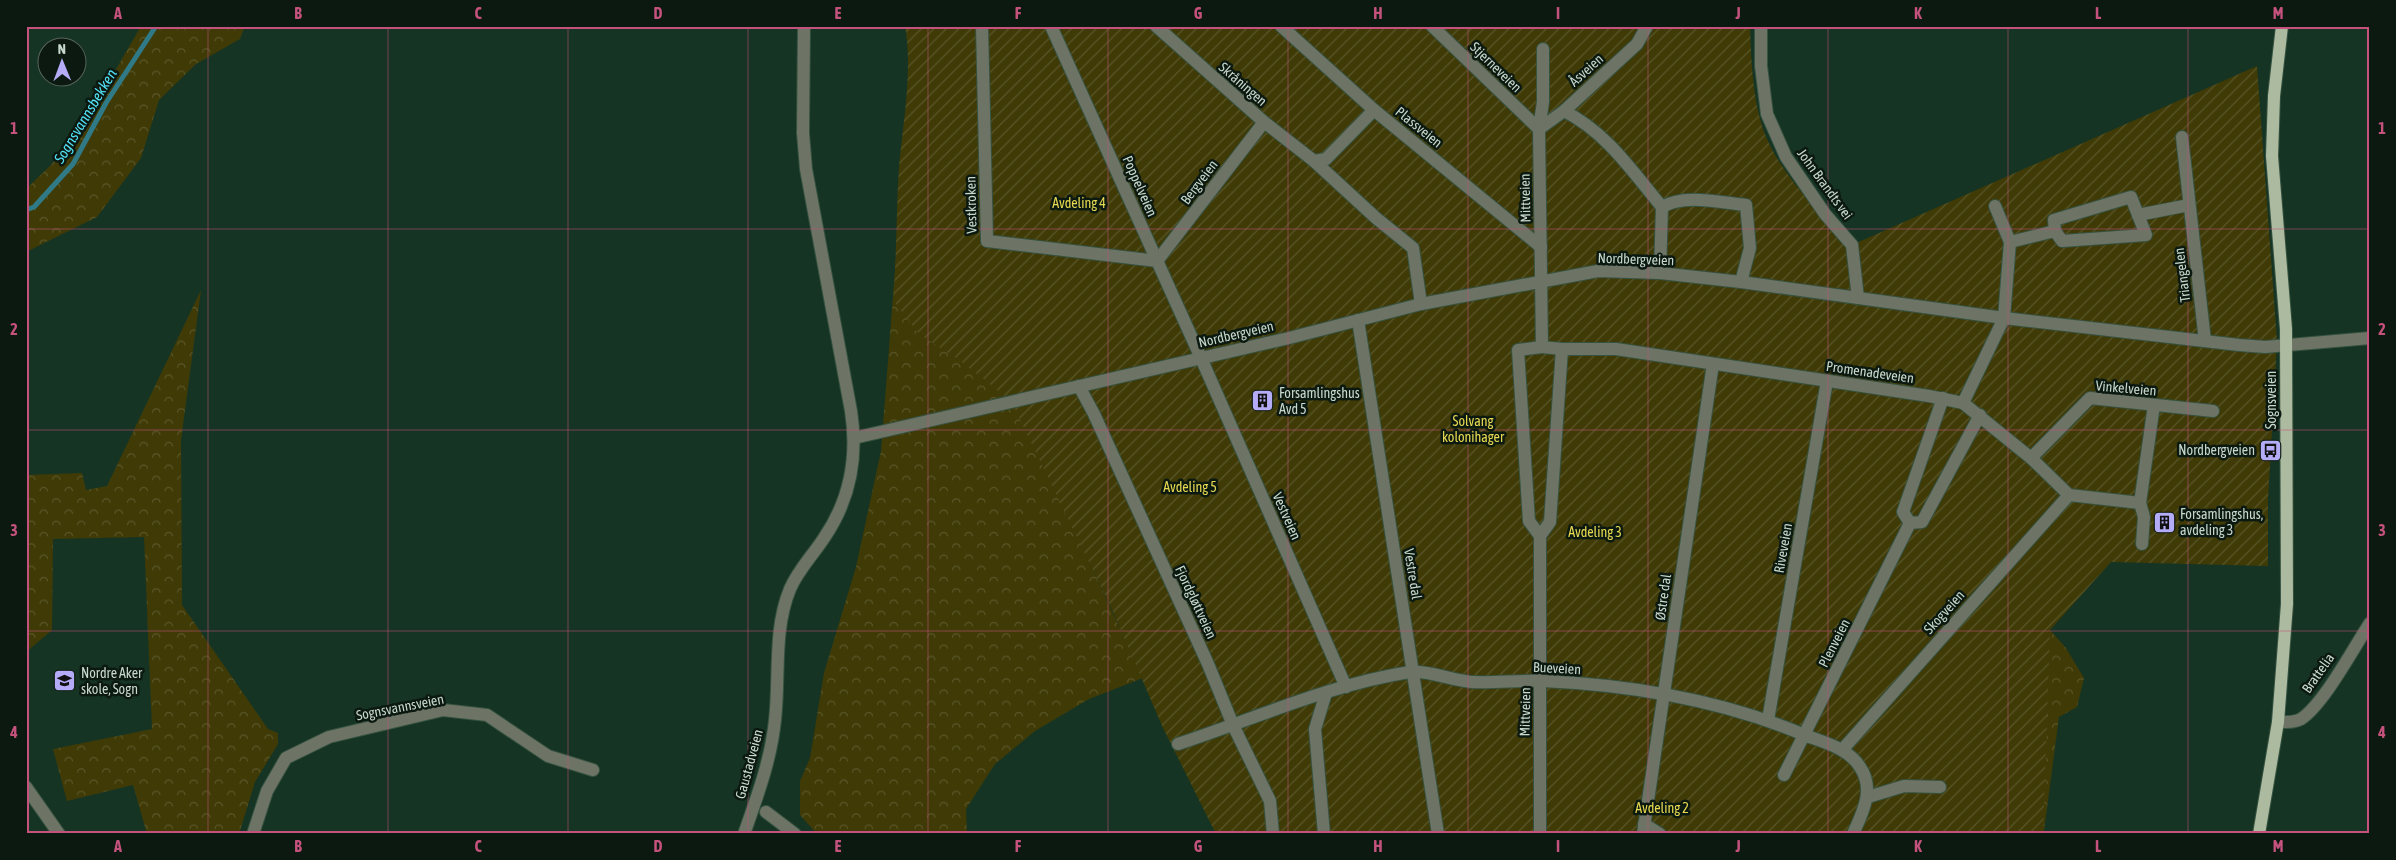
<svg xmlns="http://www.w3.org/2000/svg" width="2396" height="860" viewBox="0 0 2396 860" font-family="'Asap Condensed',sans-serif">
  <defs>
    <pattern id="forest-crowns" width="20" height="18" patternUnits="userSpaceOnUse" patternTransform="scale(1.25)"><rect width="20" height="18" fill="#3f3a06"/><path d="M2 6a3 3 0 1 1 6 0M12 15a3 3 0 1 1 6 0" fill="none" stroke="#595629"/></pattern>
    <pattern id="garden-furrows" width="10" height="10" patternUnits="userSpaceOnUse" patternTransform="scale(1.25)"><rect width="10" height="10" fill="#3f3a06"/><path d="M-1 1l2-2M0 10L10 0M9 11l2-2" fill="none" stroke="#595629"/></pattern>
  </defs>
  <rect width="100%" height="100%" fill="#163423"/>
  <g fill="url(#forest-crowns)">
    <polygon points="141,26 245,26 240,39 196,64 159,100 141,158 97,217 26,252 26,189 51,165 88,118"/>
    <polygon points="897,245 978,323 1143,678 1089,699 1035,731 995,764 966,809 967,834 817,834 800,815 800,781 810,758 824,673 856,567 881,451"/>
    <polygon points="201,290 181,440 182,605 268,729 278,733 278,744 255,782 239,834 147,834 133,785 67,801 53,749 152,729 144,537 53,539 52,630 26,652 26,475 82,473 86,490 107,486"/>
    <polygon points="2050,630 2066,648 2084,678 2077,707 2059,717 2044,831 1975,793"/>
  </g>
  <path fill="url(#garden-furrows)" d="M905,26H1750C1751,60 1753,107 1767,139C1784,178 1822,216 1852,245L2257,66L2277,341L2268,500V566L2111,562L2050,630L2043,834H1216L1163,728L1113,612L1011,401L962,362L919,334L893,300C897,255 896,211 899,167C903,123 913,69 905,26Z"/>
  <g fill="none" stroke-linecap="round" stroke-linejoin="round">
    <polyline stroke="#2f7a86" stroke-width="5" points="26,210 34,207 73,164 106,103 156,26"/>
    <defs>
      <g id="minor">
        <polyline points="982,26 987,241 1157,261 1264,122"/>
        <polyline points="1051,26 1201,358 1346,687"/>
        <polyline points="1156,26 1264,122 1314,161 1326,159 1374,110"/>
        <polyline points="1281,26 1374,110 1541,247"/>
        <polyline points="1432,26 1539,129 1564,111 1637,44 1647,26"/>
        <polyline points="1761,26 1761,66 1767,114 1786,157 1825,214 1852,245 1858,298"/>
        <path d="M1564,111C1606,132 1632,171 1662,207L1660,273"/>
        <polyline points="2182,137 2205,341"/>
        <polyline points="1314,161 1376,218 1413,248 1421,304"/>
        <polyline points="1995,206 2010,242"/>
        <path d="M1662,207C1685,193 1721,203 1746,205L1750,248L1741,282"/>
        <polyline points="2138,215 2189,205"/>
        <polyline points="1358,320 1438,834"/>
        <polyline points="1562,349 1616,349 1929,396 1963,403 2031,458 2069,495 2140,503"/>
        <polyline points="1079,386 1094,414 1208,664 1233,725 1270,801 1273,834"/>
        <polyline points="1963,403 2004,318 2010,242 2055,231 2062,241 2146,235 2131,197 2054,220 2055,231"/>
        <polyline points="854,438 1289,338 1421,304 1598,271 1660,273 1741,282 2004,318 2239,345 2265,347 2370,338"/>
        <polyline points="2031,458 2090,398 2213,411"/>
        <polyline points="1910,523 1903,512 1943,398"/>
        <polyline points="1540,536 1529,521 1518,350 1542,347"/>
        <polyline points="2142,544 2144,517 2140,503 2154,405"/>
        <polyline points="1768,720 1827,381"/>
        <path d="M2278,722C2286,722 2294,723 2301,719C2324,704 2354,647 2370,623"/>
        <path d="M1178,744C1254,719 1331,684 1410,672C1428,670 1454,681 1472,682C1496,683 1520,680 1543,681C1632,685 1725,701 1807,736C1826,743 1849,749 1860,767C1875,789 1863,812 1853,834"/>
        <polyline points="1842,750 2069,495"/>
        <polyline points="1784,775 1910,523 1922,522 1980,415"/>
        <polyline points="26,787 59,834"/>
        <polyline points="1868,797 1904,786 1940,787"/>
        <polyline points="766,812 795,834"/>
        <polyline points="1644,824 1660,834"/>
        <polyline points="253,834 267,791 286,758 329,737 443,710 487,715 548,756 593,770"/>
        <path d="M744,834C757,797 771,760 775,720C780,677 773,630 790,589C798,570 813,555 824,538C850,500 858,456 851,411L806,169L803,133L804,26"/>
        <polyline points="1324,834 1315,729 1326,693"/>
        <polyline points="1540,834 1540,536 1550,522 1562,349 1542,347 1539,129 1543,102 1543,49"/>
        <polyline points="1643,834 1713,364"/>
      </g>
      <polyline id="major" points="2259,834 2278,722 2287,604 2286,329 2272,156 2274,96 2282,26"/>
    </defs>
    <use href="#minor" stroke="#365241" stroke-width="14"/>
    <use href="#major" stroke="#365241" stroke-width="14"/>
    <use href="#minor" stroke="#6d7466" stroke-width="12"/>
    <use href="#major" stroke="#acba9f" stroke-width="12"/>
  </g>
  <path fill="none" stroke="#c4527d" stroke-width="1" stroke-opacity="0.55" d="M208,26V834M388,26V834M568,26V834M748,26V834M928,26V834M1108,26V834M1288,26V834M1468,26V834M1648,26V834M1828,26V834M2008,26V834M2188,26V834M26,229H2370M26,430H2370M26,631H2370"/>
  <defs>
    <symbol id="building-square" viewBox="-11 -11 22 22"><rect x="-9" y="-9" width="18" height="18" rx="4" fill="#b5acf8" stroke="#0c1911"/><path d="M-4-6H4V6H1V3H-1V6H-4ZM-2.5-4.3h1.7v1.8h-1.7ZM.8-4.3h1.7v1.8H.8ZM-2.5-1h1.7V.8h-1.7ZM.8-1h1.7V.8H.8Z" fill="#111"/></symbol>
    <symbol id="bus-square" viewBox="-11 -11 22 22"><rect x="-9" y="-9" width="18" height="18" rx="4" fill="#b5acf8" stroke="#0c1911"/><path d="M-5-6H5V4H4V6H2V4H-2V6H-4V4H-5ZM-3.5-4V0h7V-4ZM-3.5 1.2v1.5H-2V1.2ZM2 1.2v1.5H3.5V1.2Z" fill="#111"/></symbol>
    <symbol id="school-square" viewBox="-11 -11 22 22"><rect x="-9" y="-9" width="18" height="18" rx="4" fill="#b5acf8" stroke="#0c1911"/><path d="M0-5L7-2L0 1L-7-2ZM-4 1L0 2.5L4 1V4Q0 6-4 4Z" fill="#111"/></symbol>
  </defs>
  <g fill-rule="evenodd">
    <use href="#building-square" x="1250" y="388" width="25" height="25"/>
    <use href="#bus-square" x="2258" y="438" width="25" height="25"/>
    <use href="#building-square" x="2152" y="510" width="25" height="25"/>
    <use href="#school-square" x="52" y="668" width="25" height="25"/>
  </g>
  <g text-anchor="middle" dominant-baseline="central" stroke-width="5" stroke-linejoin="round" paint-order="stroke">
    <g font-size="14" fill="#c7d8cc" stroke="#0c1911">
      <text transform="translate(1496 67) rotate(44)">Stjerneveien</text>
      <text transform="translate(1586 70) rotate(-42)">Åsveien</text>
      <text transform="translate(1243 84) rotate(41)">Skråningen</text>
      <text transform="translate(1419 127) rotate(39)">Plassveien</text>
      <text transform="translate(1199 182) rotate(-53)">Bergveien</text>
      <text transform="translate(1825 184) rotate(54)">John Brandts vei</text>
      <text transform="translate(1140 186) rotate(66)">Poppelveien</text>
      <text transform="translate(1525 198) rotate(-91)">Mittveien</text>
      <text transform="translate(971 205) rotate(-91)">Vestkroken</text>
      <text transform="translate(1636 259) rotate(2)">Nordbergveien</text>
      <text transform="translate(2182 275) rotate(-97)">Triangelen</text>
      <text transform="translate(1236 334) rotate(-13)">Nordbergveien</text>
      <text transform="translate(1870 372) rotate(8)">Promenadeveien</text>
      <text transform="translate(2126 388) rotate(5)">Vinkelveien</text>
      <text transform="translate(2271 400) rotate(-90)">Sognsveien</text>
      <text transform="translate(1287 516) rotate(66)">Vestveien</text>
      <text transform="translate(1783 548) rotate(-80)">Riveveien</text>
      <text transform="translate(1413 574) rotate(81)">Vestre dal</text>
      <text transform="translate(1663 597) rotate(-82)">Østre dal</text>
      <text transform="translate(1196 602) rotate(65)">Fjordgløttveien</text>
      <text transform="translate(1944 612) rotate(-48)">Skogveien</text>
      <text transform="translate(1834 643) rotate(-63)">Plenveien</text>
      <text transform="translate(1557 668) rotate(3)">Bueveien</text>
      <text transform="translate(2318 673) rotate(-55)">Brattelia</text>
      <text transform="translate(400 707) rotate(-11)">Sognsvannsveien</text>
      <text transform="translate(1525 712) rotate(-89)">Mittveien</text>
      <text transform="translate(749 764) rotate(-75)">Gaustadveien</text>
    </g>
    <g font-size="14" fill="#e7d950" stroke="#0c1911">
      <text x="1079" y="203">Avdeling 4</text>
      <text x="1473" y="421">Solvang<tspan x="1473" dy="16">kolonihager</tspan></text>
      <text x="1190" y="487">Avdeling 5</text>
      <text x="1595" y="532">Avdeling 3</text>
      <text x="1662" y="808">Avdeling 2</text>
    </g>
    <g font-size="14" fill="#c7d8cc" stroke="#0c1911" text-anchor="start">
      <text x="1279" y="393">Forsamlingshus<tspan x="1279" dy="16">Avd 5</tspan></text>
      <text x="2255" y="450" text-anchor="end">Nordbergveien</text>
      <text x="2180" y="514">Forsamlingshus,<tspan x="2180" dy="16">avdeling 3</tspan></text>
      <text x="81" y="673">Nordre Aker<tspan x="81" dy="16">skole, Sogn</tspan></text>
    </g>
    <g font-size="15" font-style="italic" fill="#53e2f8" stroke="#0c1911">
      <text transform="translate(85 116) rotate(-59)">Sognsvannsbekken</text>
    </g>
  </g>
  <rect width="2396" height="860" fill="none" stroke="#0c1911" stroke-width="55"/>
  <g transform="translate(62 62) rotate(359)"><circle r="24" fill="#0c1911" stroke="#57655c"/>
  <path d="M0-4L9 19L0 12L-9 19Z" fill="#b5acf8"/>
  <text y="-8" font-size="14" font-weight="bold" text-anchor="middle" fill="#c7d8cc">N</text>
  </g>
  <rect x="28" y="28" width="2340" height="804" fill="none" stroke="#c4527d" stroke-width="2"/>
  <g font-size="16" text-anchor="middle" font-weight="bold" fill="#c4527d">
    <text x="118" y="19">A</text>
    <text x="298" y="19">B</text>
    <text x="478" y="19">C</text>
    <text x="658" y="19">D</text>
    <text x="838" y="19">E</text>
    <text x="1018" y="19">F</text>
    <text x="1198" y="19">G</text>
    <text x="1378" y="19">H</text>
    <text x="1558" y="19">I</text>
    <text x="1738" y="19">J</text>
    <text x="1918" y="19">K</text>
    <text x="2098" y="19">L</text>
    <text x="2278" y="19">M</text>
    <text x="14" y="134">1</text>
    <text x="2382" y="134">1</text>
    <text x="14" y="335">2</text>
    <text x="2382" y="335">2</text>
    <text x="14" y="536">3</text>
    <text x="2382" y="536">3</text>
    <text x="14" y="738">4</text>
    <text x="2382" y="738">4</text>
    <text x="118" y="852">A</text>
    <text x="298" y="852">B</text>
    <text x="478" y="852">C</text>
    <text x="658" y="852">D</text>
    <text x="838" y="852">E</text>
    <text x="1018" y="852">F</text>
    <text x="1198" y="852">G</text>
    <text x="1378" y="852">H</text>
    <text x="1558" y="852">I</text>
    <text x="1738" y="852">J</text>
    <text x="1918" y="852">K</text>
    <text x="2098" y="852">L</text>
    <text x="2278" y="852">M</text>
  </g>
</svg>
